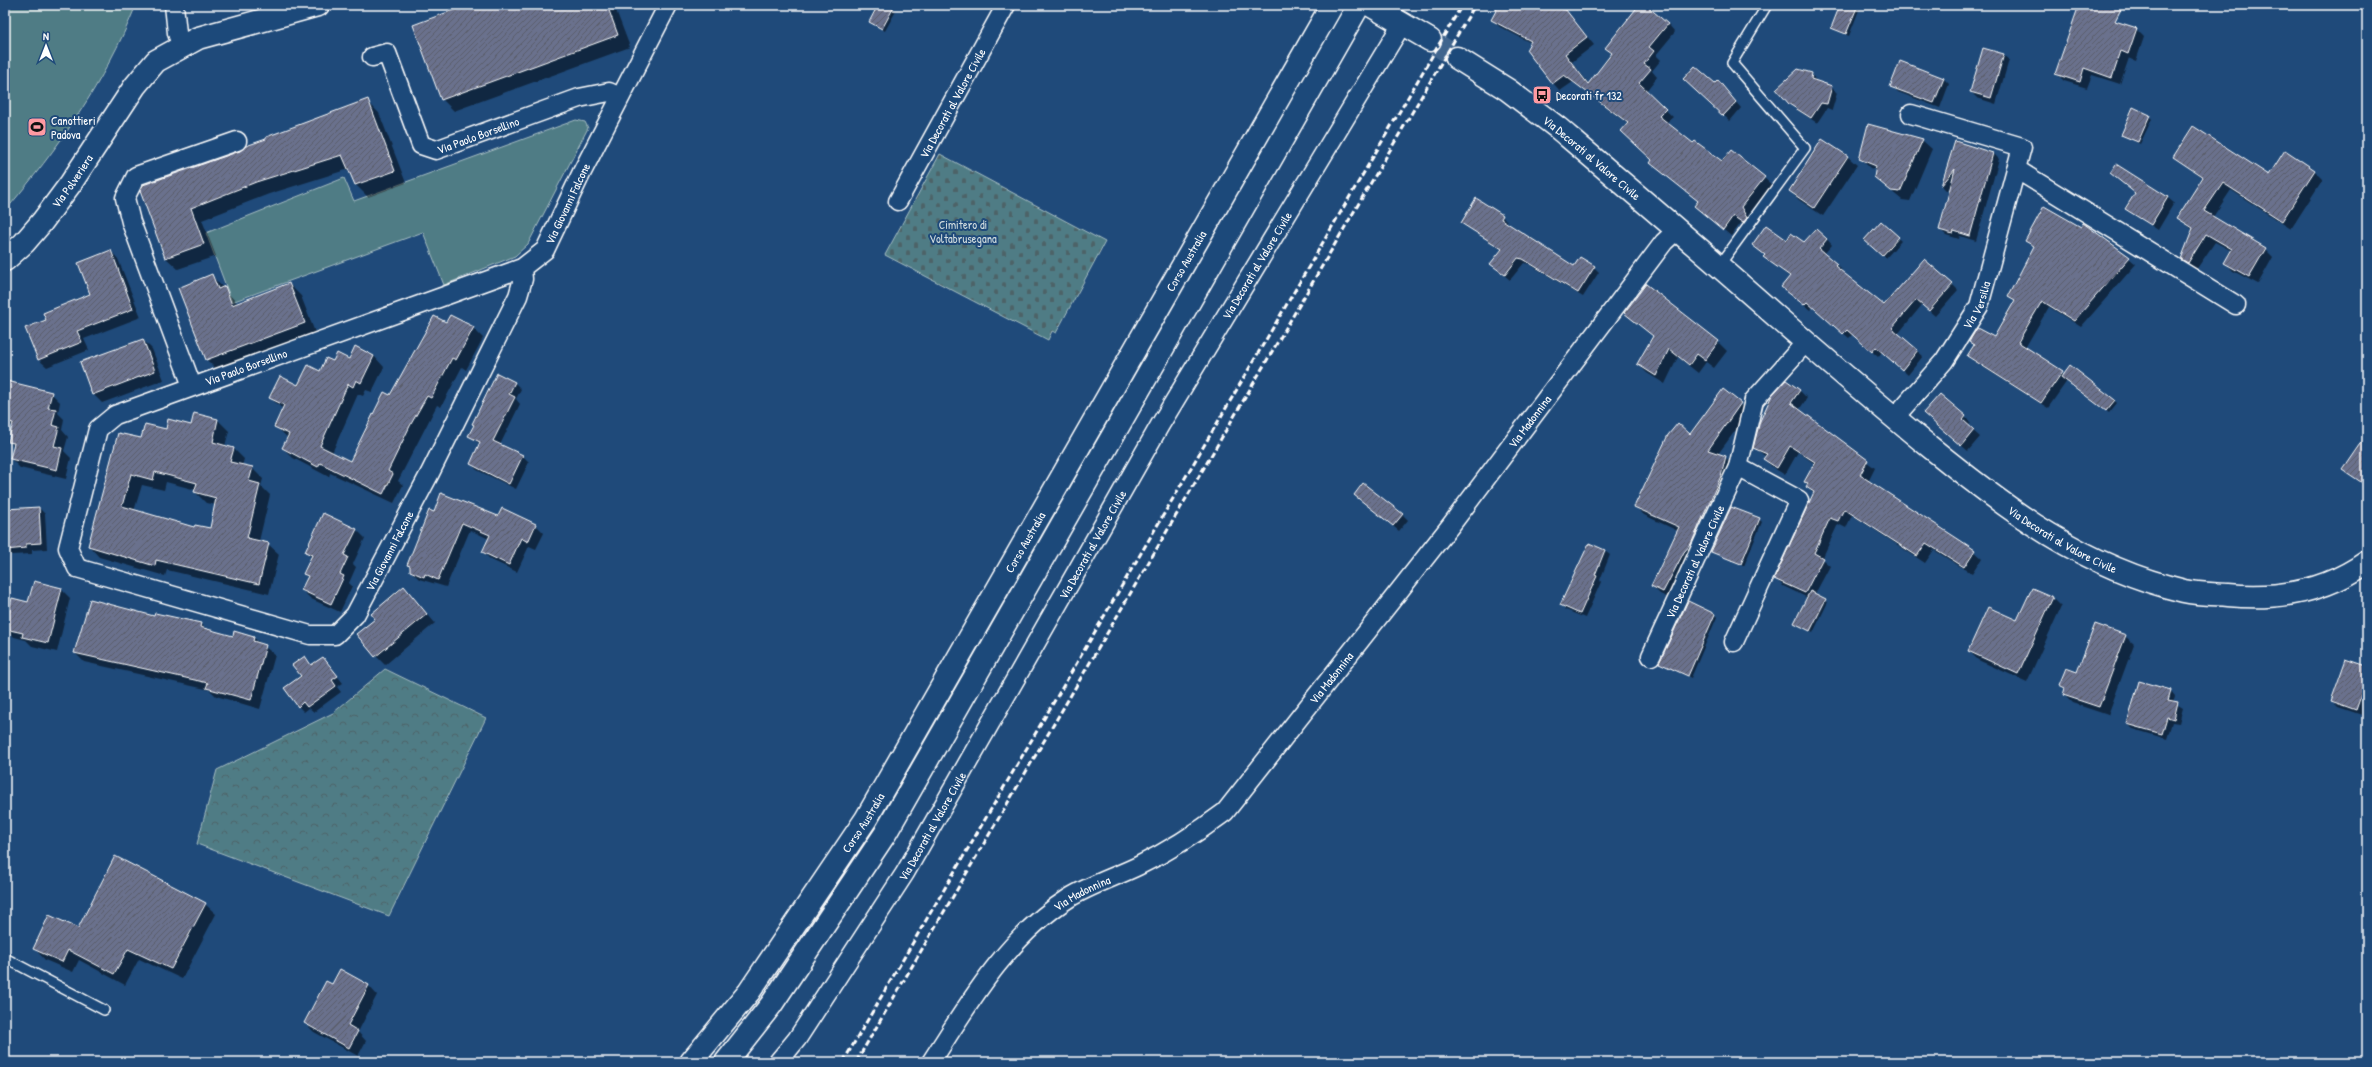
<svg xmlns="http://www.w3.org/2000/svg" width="2372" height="1067" viewBox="0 0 2372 1067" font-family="'Patrick Hand',sans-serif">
  <defs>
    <pattern id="forest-crowns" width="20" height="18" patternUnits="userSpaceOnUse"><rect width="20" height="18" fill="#4f7c85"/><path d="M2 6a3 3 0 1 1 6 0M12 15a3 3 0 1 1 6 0" fill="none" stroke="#4e6468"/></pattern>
    <pattern id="cemetery-stones" width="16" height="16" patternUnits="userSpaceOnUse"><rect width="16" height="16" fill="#4f7c85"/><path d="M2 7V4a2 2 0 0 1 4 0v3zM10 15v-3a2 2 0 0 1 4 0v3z" fill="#4e6468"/></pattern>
    <pattern id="building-hatch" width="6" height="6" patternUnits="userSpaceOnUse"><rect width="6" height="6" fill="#6a718d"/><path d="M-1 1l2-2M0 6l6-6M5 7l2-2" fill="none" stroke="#5a5d69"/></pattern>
  </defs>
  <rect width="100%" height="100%" fill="#1f4a7a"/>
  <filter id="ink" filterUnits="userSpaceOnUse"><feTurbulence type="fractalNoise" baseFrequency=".025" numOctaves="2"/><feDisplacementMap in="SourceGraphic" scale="8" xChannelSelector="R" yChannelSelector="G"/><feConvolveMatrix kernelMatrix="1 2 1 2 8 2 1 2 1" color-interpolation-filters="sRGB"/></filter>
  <g filter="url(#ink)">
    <polygon fill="url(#forest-crowns)" stroke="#a7bec2" points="385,669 486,718 389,916 197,844 217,770 333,713"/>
    <polygon fill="url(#cemetery-stones)" stroke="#a7bec2" points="940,154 1105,242 1056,333 1052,331 1048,340 885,255"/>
    <g fill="#4f7c85" stroke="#a7bec2">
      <path d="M5,5H136C105,82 58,149 5,211Z"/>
      <polygon points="576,120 585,122 588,128 528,244 515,256 444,285 423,232 232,302 206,233 344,178 354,201"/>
    </g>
    <g fill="#0007" fill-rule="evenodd">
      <polygon points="470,5 614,5 630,47 454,111 442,99"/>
      <polygon points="879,5 887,5 896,11 885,31 870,22"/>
      <polygon points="1500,5 1526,5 1566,11 1594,45 1572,62 1589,84 1612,54 1606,48 1640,5 1645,5 1668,24 1675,32 1656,55 1661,60 1652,71 1657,77 1646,91 1673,117 1666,123 1694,144 1723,163 1764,178 1772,185 1748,215 1754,226 1751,230 1741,223 1731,236 1695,206 1699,201 1652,163 1654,160 1628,124 1573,82 1560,91 1553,83 1531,43 1500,27 1492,20"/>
      <polygon points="1841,5 1861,5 1849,36 1832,28"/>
      <polygon points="2079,7 2136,29 2144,37 2136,61 2129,58 2120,84 2092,75 2087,88 2064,81 2056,73"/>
      <polygon points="2003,55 2009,60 1996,104 1977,98 1971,92"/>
      <polygon points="1811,74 1817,82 1831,87 1837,93 1832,110 1827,108 1817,123 1789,104"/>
      <polygon points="1943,78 1949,84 1940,108 1898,92 1892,86"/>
      <polygon points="1690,85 1715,85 1723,87 1741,108 1730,121"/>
      <polygon points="367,101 379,113 406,183 368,197 356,185 349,169 269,194 202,220 216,256 178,269 165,257 141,191"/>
      <polygon points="2149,116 2152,119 2140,144 2122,134"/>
      <polygon points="1922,140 1932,149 1910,201 1902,200 1885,186 1875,176 1876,170 1870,168 1860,158"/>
      <polygon points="1955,142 1993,153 1999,159 1976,241 1960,236 1959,239 1946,235 1940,230 1952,185 1947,191 1942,186"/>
      <polygon points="2285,152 2315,171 2323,179 2291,229 2231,190 2213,217 2265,249 2273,257 2258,284 2233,271 2225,262 2232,251 2215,242 2196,270 2191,267 2182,259 2193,230 2179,218 2204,179 2174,156 2269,176"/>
      <polygon points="1847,156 1857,165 1823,216 1799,200 1790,191"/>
      <polygon points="2117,166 2168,198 2174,203 2158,230 2126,209 2136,193 2112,173"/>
      <polygon points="1502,216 1507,221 1506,223 1575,267 1594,267 1599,272 1583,297 1529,264 1524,263 1510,280 1491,264 1502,250 1462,223"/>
      <polygon points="1881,222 1901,241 1886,258 1865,240"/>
      <polygon points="1827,239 1832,245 1824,254 1842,270 1840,272 1884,307 1952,284 1958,290 1935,316 1922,305 1898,334 1923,356 1908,375 1882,352 1878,357 1853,334 1849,338 1813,307 1810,310 1788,292 1790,277 1764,257 1787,241 1804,244"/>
      <polygon points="2026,240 2129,258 2136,264 2081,327 2049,307 2025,348 2064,374 2114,400 2117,403 2109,413 2067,381 2048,408 1975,362 1968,356 1974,346 1970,342 1994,339 2015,301 2009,296 2035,248"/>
      <polygon points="111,251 118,259 141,317 84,339 89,350 47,367 39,360 26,329 47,321 91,295"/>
      <polygon points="212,276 238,304 289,284 301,296 316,335 219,372 207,360 179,288"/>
      <polygon points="1625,313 1718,342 1727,351 1714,368 1706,362 1698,373 1678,357 1665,384 1647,373 1638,364 1654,337"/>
      <polygon points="446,324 473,328 483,338 466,370 462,367 441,407 437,405 398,481 403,485 394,503 330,473 329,477 293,458 283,448 288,438 275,426 283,409 270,398 299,386 334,363 374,356 384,367 372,392 366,390 363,396 358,394 332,453 351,462 391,396"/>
      <polygon points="143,340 152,349 164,380 102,403 93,394"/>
      <polygon points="498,374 515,383 521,389 516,399 520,404 500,445 523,456 529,462 516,489 477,470 471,464 480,444 470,436"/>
      <polygon points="8,382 51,393 60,402 58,413 64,419 62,430 68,437 64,451 71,458 66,479 20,468 11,459 14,446 9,441 13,427 6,421 10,406 5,401"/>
      <polygon points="1799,390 1807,398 1799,410 1875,468 1868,482 1974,551 1982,558 1972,574 1934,550 1925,563 1852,515 1846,528 1838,524 1822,559 1830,566 1815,594 1828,602 1813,633 1796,623 1808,598 1783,586 1776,579 1814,494 1807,487 1808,485 1805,482 1815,464 1798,452 1785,475 1772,467 1764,459 1766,457 1754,447"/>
      <polygon points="1723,391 1749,412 1718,454 1725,457 1733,465 1671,599 1660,594 1652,586 1678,531 1644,515 1636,507"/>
      <path d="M195,414L218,420L229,431L225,446L233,448L244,459L242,466L252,468L263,479L261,486L270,495L259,541L268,544L279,554L269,594L167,570L165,576L99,557L89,546L142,439L166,430L192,426ZM166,482L196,490L195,492L206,503L216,505L210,530L195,528L134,511L142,485L164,490Z"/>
      <polygon points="1965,417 1971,423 1968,426 1980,437 1968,451 1930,419"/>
      <polygon points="2367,455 2367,487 2345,470"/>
      <polygon points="1355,495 1402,514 1408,520 1399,531"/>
      <polygon points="39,508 45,514 47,549 32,550 32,554 11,555 5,550 5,510"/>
      <polygon points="503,509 536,525 544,533 536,549 529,546 517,572 491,560 483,552 489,539 470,530 446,587 419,579 411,571 408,564 434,513 499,517"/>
      <polygon points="1759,519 1762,522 1744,566 1712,551"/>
      <polygon points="356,529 365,538 353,564 356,567 349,583 352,586 340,612 311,599 302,590 308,578 304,574 312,558 306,552"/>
      <polygon points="1590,545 1605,551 1610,555 1600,580 1601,582 1585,618 1566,610 1562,605"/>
      <polygon points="61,589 70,598 57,652 32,646 26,640 14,637 5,628 29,603"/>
      <polygon points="413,597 435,623 385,665 376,656"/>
      <polygon points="2052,598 2061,607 2027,682 1978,660 1969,651"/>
      <polygon points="1714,614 1717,617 1691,678 1660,662"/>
      <polygon points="200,623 207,630 233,638 235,633 254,638 275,655 260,709 216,696 210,690 84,662 75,653"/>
      <polygon points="2125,636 2134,644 2108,715 2072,703 2064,695 2065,690 2061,685"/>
      <polygon points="304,657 312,666 323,658 343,683 337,687 341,692 314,712 309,708 304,712 298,706"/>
      <polygon points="2367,667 2367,702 2362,715 2338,707 2332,701"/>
      <polygon points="2170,690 2175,696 2173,702 2183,708 2179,723 2172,722 2167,739 2133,729 2128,724"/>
      <polygon points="205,904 216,914 182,979 139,959 125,985 79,960 73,972 45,960 35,949 78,930"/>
      <polygon points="340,971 369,986 377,995 358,1032 366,1041 358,1056 314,1032 305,1023 332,986"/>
    </g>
    <g fill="url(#building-hatch)" stroke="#fff" fill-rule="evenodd">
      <polygon points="467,5 607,5 618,35 441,100 413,25"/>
      <polygon points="878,5 895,5 882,29 869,22"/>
      <polygon points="1499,5 1549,5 1566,10 1587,37 1565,54 1588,84 1612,53 1605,48 1639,5 1646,5 1668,24 1649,47 1654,51 1644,64 1651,69 1639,83 1666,109 1659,116 1693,143 1695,141 1722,161 1731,150 1765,177 1741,207 1747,218 1743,223 1733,216 1723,230 1694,206 1698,201 1650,163 1652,160 1621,131 1628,123 1564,75 1552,84 1526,50 1531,41 1491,20"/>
      <polygon points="1840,5 1858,5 1846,34 1831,28"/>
      <polygon points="2079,5 2123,5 2115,21 2137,28 2128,54 2121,51 2112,78 2084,68 2080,82 2055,74"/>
      <polygon points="1983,48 2004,54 1991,98 1970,92"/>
      <polygon points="1900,61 1944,78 1934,103 1890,87"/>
      <polygon points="1695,66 1715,83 1718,80 1736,102 1723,116 1683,79"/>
      <polygon points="1798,69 1812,73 1811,79 1832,86 1827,104 1821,103 1811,118 1789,104 1776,89"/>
      <polygon points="368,99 395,171 355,185 342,155 256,182 191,208 204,244 165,258 140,191 143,185 240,151 246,146 266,139 266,137"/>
      <polygon points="2133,107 2150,115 2138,142 2121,135"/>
      <polygon points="1868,124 1923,139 1900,192 1891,191 1874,177 1876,166 1859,159"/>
      <polygon points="2193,126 2269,175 2285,150 2315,170 2282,221 2223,183 2204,211 2266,248 2249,277 2224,263 2232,249 2206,234 2188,263 2181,259 2193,228 2177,218 2203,177 2173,157"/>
      <polygon points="1822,139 1848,156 1814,208 1789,191"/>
      <polygon points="1955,141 1993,153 1970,236 1954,231 1953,234 1939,230 1955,169 1941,186"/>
      <polygon points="2116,164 2168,197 2151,225 2125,209 2135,193 2110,173"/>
      <polygon points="1476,198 1503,215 1501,219 1574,266 1580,257 1595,266 1578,293 1523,259 1518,258 1505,275 1490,264 1502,249 1461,223"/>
      <polygon points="2044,206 2081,227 2083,223 2130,257 2074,321 2042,301 2018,342 2063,371 2041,403 1967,356 1974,345 1969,342 1977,328 1994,337 2015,300 2008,296 2034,246 2025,241"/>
      <polygon points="1881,221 1899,237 1882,256 1864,240"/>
      <polygon points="1766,225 1787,240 1791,233 1804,242 1816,229 1827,239 1819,249 1837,264 1835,266 1884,305 1924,259 1953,284 1929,311 1916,300 1892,328 1918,350 1902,370 1876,347 1872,352 1847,330 1843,334 1807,302 1804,305 1781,287 1790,276 1763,257 1765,255 1752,245"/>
      <polygon points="111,250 133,309 77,331 82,342 38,360 25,328 46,320 43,313 90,294 78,263"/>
      <polygon points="212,274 218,289 225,286 232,305 289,283 305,323 206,360 178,288"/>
      <polygon points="1646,284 1719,341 1705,360 1697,354 1689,365 1669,349 1656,376 1637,364 1653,336 1624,313"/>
      <polygon points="450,315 474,327 456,360 452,358 431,398 427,396 411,424 388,471 393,474 383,494 320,463 318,467 282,448 289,434 274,427 284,405 269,398 280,376 298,385 308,365 320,371 326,358 333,361 337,353 349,359 355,346 374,356 361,383 356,380 353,387 348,384 320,446 350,461 384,392 390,395 434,316 446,322"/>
      <polygon points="143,339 155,371 92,395 80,362"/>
      <polygon points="2070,365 2115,400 2106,411 2061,377"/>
      <polygon points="497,373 515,382 509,394 515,397 493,441 523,455 509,484 470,464 480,442 468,436 474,425 472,424"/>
      <polygon points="1786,380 1800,390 1791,403 1868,460 1860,475 1975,550 1964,567 1926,543 1917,556 1844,509 1838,521 1830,518 1814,553 1823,558 1805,593 1774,579 1814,492 1806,487 1808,483 1804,482 1815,462 1790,446 1777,468 1763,459 1767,454 1753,448 1760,421 1772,395"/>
      <polygon points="7,381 52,392 48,408 56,409 52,425 59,427 54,446 62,448 57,470 10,459 14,443 8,442 13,423 5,421 10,402 5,401"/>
      <polygon points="1723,389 1741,403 1708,450 1726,456 1721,476 1691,544 1684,552 1663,592 1651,586 1679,527 1634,507 1668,435 1678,423 1690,434"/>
      <polygon points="1940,394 1966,416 1963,420 1974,430 1961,446 1923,413"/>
      <path d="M194,413L218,419L213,442L234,448L230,462L253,467L249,481L260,484L247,538L269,543L259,584L156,560L155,566L88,546L118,433L141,438L145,424L166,429L168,419L191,425ZM155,472L197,483L194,492L216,498L210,528L195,525L194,527L122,506L131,474L153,480Z"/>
      <polygon points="2367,435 2367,486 2343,470"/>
      <polygon points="1363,483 1403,514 1393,526 1354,495"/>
      <polygon points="441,493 498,516 502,508 536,524 528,542 521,538 509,565 482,552 490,535 462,523 438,580 425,574 424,577 410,571 410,566 407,565 429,510 434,512"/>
      <polygon points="39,507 41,543 26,544 26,548 5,550 5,509"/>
      <polygon points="1731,507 1760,518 1741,564 1711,552"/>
      <polygon points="323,513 357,529 344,555 348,557 340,574 344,576 331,604 301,590 308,576 303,574 312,555 305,552"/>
      <polygon points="1589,543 1605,550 1595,575 1597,576 1580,614 1560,605"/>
      <polygon points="34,581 62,588 48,643 22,637 23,633 5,629 12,598 28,602"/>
      <polygon points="404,586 427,614 375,657 356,634 375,619 371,614"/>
      <polygon points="2032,588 2053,597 2018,674 1968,651 1988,607 2017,620"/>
      <polygon points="1810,591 1826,599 1810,631 1794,623"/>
      <polygon points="90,599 154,616 155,613 201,623 200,627 233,636 234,631 254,637 253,641 266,645 251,700 206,688 208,683 74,653"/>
      <polygon points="1688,601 1715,614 1688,676 1659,663"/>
      <polygon points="2095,624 2126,635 2099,707 2063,695 2065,688 2059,685 2066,668 2077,672"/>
      <polygon points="305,656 311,665 323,657 338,676 332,680 336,686 307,707 303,702 298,707 284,688 301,676 292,665"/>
      <polygon points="2346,659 2367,666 2367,679 2356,710 2331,701"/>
      <polygon points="2139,681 2171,690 2168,700 2178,702 2174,719 2167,717 2162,734 2127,724"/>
      <polygon points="115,856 206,903 171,969 128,949 114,974 68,950 62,962 33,949 49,915 78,928"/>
      <polygon points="340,969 369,985 348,1025 358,1031 349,1048 304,1023 326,981 332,984"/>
    </g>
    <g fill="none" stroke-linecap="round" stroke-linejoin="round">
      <polyline stroke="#41658e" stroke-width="22" stroke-dasharray="22 11" stroke-linecap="butt" points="1430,40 1457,58"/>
      <defs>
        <g id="lane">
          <polyline points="1719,266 1805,148 1732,63 1767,5"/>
          <polyline points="5,958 104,1010"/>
        </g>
        <g id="street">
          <polyline points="174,5 177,33 181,45"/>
          <path id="s1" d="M372,57L387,53L421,145L436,150L579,98L609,92L620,97"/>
          <polyline points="1911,114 2022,147 2016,169"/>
          <path id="s2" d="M898,201L1006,5"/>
          <path id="s3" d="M522,268L115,415L98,429L68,548L77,568L310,635H335L355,615L430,473L518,296L523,279L522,268L545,250L582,172L668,5"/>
          <polyline points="192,386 131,222 125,198 136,176 237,141"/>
          <path id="s4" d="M1894,418L1944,361L1979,306L2016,169L2236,305"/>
          <polyline points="1734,642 1799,500 1738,467"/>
          <path id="s5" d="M1651,656L1738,467L1754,400L1806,342"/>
          <path id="s6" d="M778,1062L797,1039L905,873L1160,425L1402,24"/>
          <path id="s7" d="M931,1062C969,1003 1007,937 1069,898C1090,885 1115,877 1138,866C1169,851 1197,833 1225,812L1451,525L1664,242L1677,230"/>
        </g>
        <g id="secondary">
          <polyline points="1370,5 1430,40"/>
          <path id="s8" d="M1457,58L1508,90L1558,128C1632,191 1705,253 1777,317C1828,361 1878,405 1930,447C2009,511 2083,567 2184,591C2198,594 2213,594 2228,595C2278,600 2325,592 2367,562"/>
          <path id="s9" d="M5,260L24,243L42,222L71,183L135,86L156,61L198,38L318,5"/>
        </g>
        <g id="highway">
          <path id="s10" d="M691,1062L749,992L866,819L1332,5"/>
          <polyline points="726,1062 771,1005 885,834 1359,5"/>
        </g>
      </defs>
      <use href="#lane" stroke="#fff" stroke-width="12"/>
      <use href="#street" stroke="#fff" stroke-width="21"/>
      <use href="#secondary" stroke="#fff" stroke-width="25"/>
      <use href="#highway" stroke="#fff" stroke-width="25"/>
      <use href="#lane" stroke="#1f4a7a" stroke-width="9"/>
      <use href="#street" stroke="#1f4a7a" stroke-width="18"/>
      <use href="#secondary" stroke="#1f4a7a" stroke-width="22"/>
      <use href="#highway" stroke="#1f4a7a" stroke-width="22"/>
      <g stroke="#fff" stroke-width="3" stroke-dasharray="6 3" stroke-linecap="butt">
        <polyline points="843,1062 1462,5"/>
        <polyline points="856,1062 1475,5"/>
      </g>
    </g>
  </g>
  <defs>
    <symbol id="bus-square" viewBox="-11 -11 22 22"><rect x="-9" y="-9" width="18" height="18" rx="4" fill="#ff9aa2" stroke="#1f4a7a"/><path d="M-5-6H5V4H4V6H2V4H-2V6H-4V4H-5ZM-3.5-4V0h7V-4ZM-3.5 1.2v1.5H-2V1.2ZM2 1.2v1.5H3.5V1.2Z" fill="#111"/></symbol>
    <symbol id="stadium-square" viewBox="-11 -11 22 22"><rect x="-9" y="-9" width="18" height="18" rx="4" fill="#ff9aa2" stroke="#1f4a7a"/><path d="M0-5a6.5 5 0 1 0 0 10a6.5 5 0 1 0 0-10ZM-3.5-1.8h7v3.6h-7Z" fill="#111"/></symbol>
  </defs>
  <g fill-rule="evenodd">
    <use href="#bus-square" x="1531" y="84" width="22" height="22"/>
    <use href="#stadium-square" x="26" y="116" width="22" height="22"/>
  </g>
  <g text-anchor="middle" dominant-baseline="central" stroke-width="4" stroke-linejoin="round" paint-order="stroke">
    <g font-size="12" fill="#fff" stroke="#1f4a7a" text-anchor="start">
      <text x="1556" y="95">Decorati fr 132</text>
      <text x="51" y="120">Canottieri<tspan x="51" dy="14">Padova</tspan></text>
    </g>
    <g font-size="12" fill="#fff" stroke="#1f4a7a">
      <text stroke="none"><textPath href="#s2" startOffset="112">Via Decorati al Valore Civile</textPath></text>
      <text stroke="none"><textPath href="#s1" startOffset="174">Via Paolo Borsellino</textPath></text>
      <text stroke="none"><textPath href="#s8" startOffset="168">Via Decorati al Valore Civile</textPath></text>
      <text stroke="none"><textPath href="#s9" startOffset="104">Via Polveriera</textPath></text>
      <text stroke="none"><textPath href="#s3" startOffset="1363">Via Giovanni Falcone</textPath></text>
      <text stroke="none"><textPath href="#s10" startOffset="943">Corso Australia</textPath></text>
      <text stroke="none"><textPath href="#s6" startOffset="930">Via Decorati al Valore Civile</textPath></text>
      <text stroke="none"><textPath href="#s4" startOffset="141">Via Versilia</textPath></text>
      <text transform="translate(246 367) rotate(-20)">Via Paolo Borsellino</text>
      <text stroke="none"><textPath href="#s7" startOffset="890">Via Madonnina</textPath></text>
      <text stroke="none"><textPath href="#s8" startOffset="775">Via Decorati al Valore Civile</textPath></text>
      <text stroke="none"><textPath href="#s10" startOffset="619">Corso Australia</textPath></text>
      <text stroke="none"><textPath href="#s6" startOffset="606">Via Decorati al Valore Civile</textPath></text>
      <text stroke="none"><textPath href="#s3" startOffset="968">Via Giovanni Falcone</textPath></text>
      <text stroke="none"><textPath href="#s5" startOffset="104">Via Decorati al Valore Civile</textPath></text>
      <text stroke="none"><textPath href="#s7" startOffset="566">Via Madonnina</textPath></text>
      <text stroke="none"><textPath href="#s10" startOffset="295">Corso Australia</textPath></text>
      <text stroke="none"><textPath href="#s6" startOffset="282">Via Decorati al Valore Civile</textPath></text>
      <text stroke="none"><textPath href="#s7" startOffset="230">Via Madonnina</textPath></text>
    </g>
    <g font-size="12" fill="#d3dee0" stroke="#1f4a7a">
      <text x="963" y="224">Cimitero di<tspan x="963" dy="14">Voltabrusegana</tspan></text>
    </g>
  </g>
  <rect width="2372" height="1067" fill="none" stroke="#1f4a7a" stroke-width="20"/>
  <rect x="10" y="10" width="2352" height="1047" fill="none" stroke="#fff" stroke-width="1.5" filter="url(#ink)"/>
  <g transform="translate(46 46)" stroke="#1f4a7a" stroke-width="3" paint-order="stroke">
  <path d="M0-3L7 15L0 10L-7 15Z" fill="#ffffff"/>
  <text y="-6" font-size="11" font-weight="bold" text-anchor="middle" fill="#ffffff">N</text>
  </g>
</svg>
